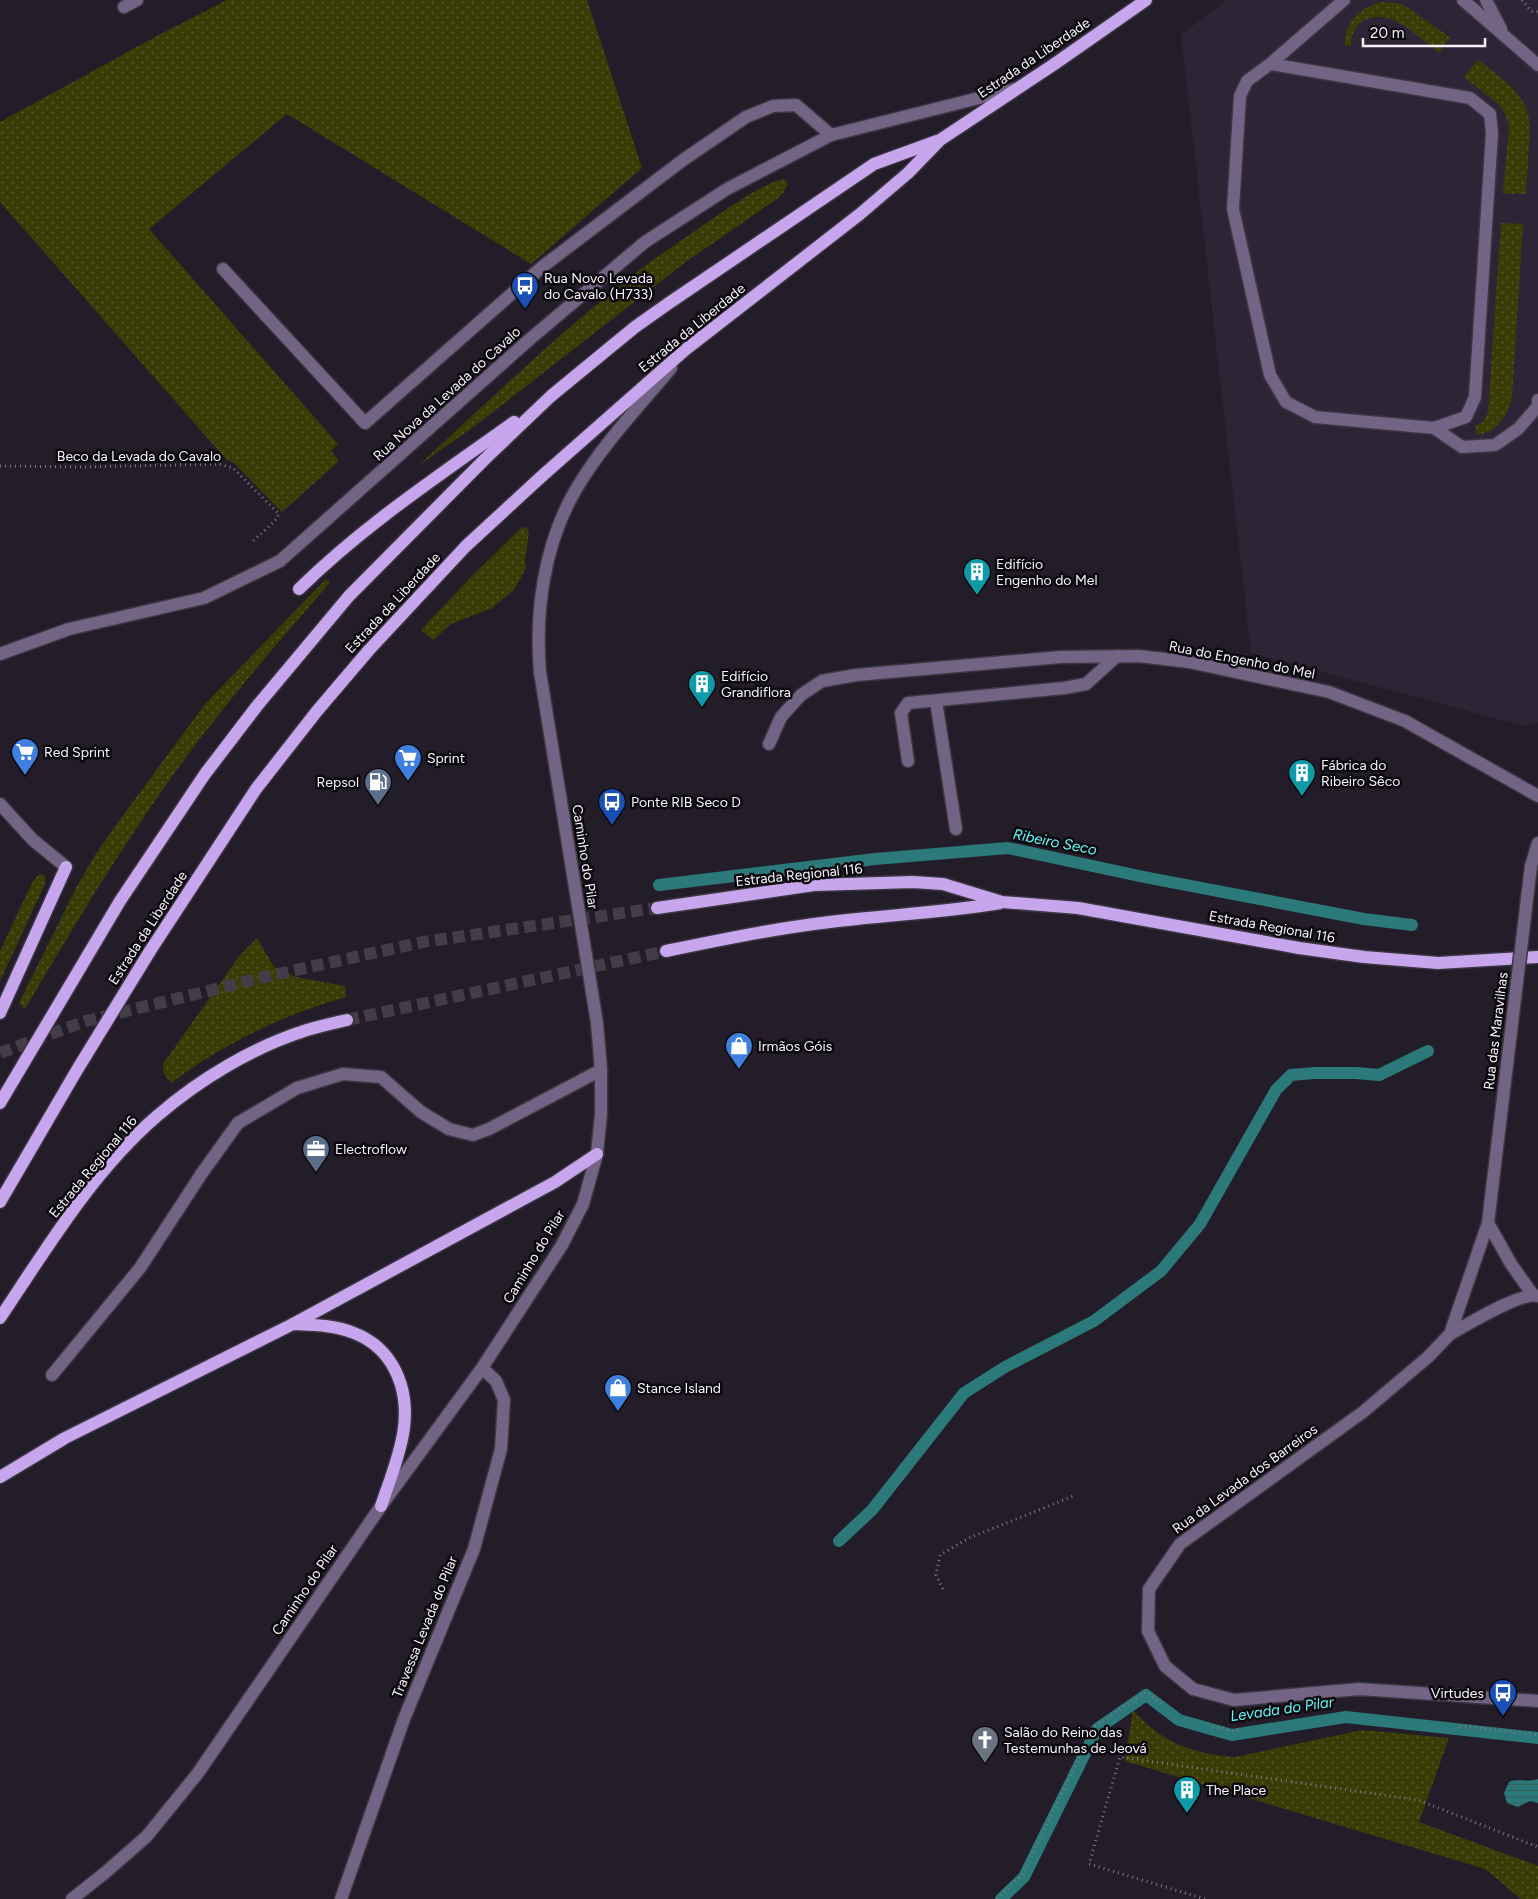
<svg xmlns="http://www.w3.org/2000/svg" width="1538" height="1899" viewBox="0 0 1538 1899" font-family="Figtree,sans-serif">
  <defs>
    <pattern id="grass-dots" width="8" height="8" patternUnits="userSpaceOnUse" patternTransform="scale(1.25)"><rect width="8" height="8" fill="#3a3c06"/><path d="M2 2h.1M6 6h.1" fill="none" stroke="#57592b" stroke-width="1.8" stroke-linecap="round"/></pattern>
    <pattern id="water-rules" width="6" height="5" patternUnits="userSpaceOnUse" patternTransform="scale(1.25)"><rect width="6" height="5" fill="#2b797a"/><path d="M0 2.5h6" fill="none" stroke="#3c5f60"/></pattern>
  </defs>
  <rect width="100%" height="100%" fill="#221d29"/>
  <polygon fill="#2d2536" points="1227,0 1538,0 1538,723 1524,726 1251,653 1181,35"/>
  <g fill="url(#grass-dots)">
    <polygon points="227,0 587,0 642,168 531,264 287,114 149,229 338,444 331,451 339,461 282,512 234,463 226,459 0,202 0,122 157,36"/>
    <path d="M1383,2L1402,4L1450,37L1439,53C1426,43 1412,30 1398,22C1376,11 1351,18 1351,46L1345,45C1344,22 1362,6 1383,2Z"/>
    <path d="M1478,60C1501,78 1529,94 1530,128L1526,194L1503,193L1509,127L1507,119L1501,106L1464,77Z"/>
    <path d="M784,179L788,184L783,193L777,199L687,261L475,426L418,466C493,397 566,326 646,265C664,252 684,239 702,226C723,212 760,184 784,179Z"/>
    <path d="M1501,223L1523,224L1512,397C1507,416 1499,430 1479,435L1476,433L1475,426L1483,422L1488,412Z"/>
    <polygon points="522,527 527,528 529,533 525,561 526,568 514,590 492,608 451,624 433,640 421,630 470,578"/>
    <path d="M329,579V583L321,593C269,653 217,713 171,778C118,852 71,931 25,1009L19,1003L76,888L95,855L116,825L205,704L325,580Z"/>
    <polygon points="39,874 45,875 45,884 0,981 0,951 32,883"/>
    <path d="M257,938L274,967L296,977L345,986L346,997C283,1015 224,1043 171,1083L164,1074L163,1064L240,955Z"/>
    <path d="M1133,1710C1162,1743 1193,1754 1235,1757L1363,1730L1449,1738L1419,1822L1538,1866V1899H1521L1485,1869L1125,1761Z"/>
  </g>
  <path fill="url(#water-rules)" d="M1538,1779V1803L1530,1801L1518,1807L1507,1803L1504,1793L1509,1782C1520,1778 1527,1783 1538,1779Z"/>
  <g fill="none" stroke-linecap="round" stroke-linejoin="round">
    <g stroke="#2b797a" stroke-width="12">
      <polyline points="659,885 875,859 1008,848 1144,877 1364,919 1412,925"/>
      <polyline points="839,1541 872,1510 964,1393 1005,1367 1094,1321 1161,1271 1200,1224 1276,1090 1291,1075 1314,1073 1356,1073 1379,1075 1428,1051"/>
      <polyline points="1001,1899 1024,1877 1097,1729 1146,1695 1179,1720 1232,1735 1346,1717 1538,1738"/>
    </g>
    <g stroke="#423d48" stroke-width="12" stroke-dasharray="12 6" stroke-linecap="butt">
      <polyline points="347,1020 666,951"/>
      <polyline points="0,1053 86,1021 269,976 423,942 657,908"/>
    </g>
    <defs>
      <g id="minor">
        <polyline points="1463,0 1538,65"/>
        <polyline points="1486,0 1501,29"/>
        <polyline points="124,7 137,0"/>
        <polyline points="1270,64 1470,98 1490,114 1492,133 1475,397 1466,417 1434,428 1315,417 1286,402 1270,375 1233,209 1240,96 1247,81 1270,64 1344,0"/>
        <polyline points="223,269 365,423 542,267 683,160 746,117 773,106 796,105 831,135"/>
        <polyline points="1434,428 1462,447 1495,445 1518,429 1538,406 1538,400"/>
        <polyline points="0,654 69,629 204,598 280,561 530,339 645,242 727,189 831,135 1015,89"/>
        <polyline points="936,701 956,829"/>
        <polyline points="769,744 781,717 801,695 822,681 856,675 1061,657 1139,656 1189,662 1329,692 1405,721 1538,796"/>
        <polyline points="908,761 901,713 908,703 1064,688 1086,684 1117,656"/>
        <polyline points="0,804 33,840 66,867"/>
        <polyline points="1531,866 1538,843"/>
        <polyline points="1490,1206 1488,1223 1450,1334 1428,1357 1363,1412 1180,1544 1149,1589 1148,1631 1165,1666 1193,1689 1234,1700 1359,1689 1538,1701"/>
        <polyline points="1488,1223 1511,1264 1533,1295"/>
        <path d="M1450,1334C1467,1325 1522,1291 1538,1296"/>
        <polyline points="52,1375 140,1268 202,1173 238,1123 297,1088 343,1074 381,1077 421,1112 449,1129 473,1135 489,1129 601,1070"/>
        <path d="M72,1899L106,1872L147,1836L198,1773L381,1506L482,1368L562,1245L583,1204L597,1154L601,1114V1070L597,1023L540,672C535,611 544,545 575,491C601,446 638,408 671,368"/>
        <polyline points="341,1899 404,1719 474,1549 501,1449 504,1400 496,1381 482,1368"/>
      </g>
      <g id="major">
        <path d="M299,589C364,525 440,475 514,422"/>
        <polyline points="657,908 814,885 913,882 943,884 1002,902 1078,908 1299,948 1364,957 1438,963 1538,957"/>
        <path d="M666,951C729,938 792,925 857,919C905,914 952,911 1000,903"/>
        <polyline points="0,1013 66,867"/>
        <polyline points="0,1103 120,901 205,774 257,706 349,596 486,458 551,396 635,327 669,303 874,164 937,141"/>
        <polyline points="0,1202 77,1070 150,951 256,789 317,711 369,650 466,546 542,476 685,350 860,214 908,173 940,140 1053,65 1146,0"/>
        <path d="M0,1318C47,1248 92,1172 157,1116C200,1079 253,1047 307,1030C320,1026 334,1023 347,1020"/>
        <path d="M293,1324C314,1325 334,1325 354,1333C372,1340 386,1352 395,1370C418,1415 396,1462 381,1506"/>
        <polyline points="0,1477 65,1438 293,1324 555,1182 597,1154"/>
      </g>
    </defs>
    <use href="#minor" stroke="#3b3742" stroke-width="15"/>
    <use href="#major" stroke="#3b3742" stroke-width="15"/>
    <g stroke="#7e7a84" stroke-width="3" stroke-dasharray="1 4" stroke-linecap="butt">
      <polyline points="1522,0 1531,11 1538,12"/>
      <polyline points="0,466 81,467 219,464 233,468 279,514 275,521 253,541"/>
      <polyline points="943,1589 936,1575 940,1555 969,1538 1076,1495"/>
      <polyline points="1213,1726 1232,1731 1243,1730"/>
      <polyline points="1460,1726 1538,1735"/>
      <polyline points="997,1899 1022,1875 1094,1727 1146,1692 1164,1705"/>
      <polyline points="1205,1899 1089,1864 1120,1757 1418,1800 1538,1847"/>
    </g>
    <use href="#minor" stroke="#736385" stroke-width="12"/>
    <use href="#major" stroke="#c8a6ed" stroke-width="12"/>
    <defs>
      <polyline id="minor-bridge" points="1490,1206 1531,866"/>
    </defs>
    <use href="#minor-bridge" stroke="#3b3742" stroke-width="15" stroke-linecap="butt"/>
    <use href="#minor-bridge" stroke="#736385" stroke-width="12"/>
  </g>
  <defs>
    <symbol id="bus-pin" viewBox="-11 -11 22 30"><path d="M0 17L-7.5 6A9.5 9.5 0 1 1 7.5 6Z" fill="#1a4fb4" stroke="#0b090e"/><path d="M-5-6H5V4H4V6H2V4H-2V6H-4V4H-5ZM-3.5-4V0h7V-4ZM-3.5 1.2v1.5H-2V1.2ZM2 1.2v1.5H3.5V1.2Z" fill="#fff"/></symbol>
    <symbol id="building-pin" viewBox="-11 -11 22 30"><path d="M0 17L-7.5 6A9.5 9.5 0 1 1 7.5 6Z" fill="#0f9aa8" stroke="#0b090e"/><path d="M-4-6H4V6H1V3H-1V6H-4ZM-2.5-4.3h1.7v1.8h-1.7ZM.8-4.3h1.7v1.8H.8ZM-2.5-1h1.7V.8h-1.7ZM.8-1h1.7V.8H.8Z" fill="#fff"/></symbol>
    <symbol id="supermarket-pin" viewBox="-11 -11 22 30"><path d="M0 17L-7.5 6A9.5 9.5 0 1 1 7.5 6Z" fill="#3f7fe0" stroke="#0b090e"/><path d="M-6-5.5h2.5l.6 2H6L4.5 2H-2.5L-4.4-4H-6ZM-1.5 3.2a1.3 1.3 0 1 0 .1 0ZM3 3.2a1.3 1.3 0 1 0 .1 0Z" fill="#fff"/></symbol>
    <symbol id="fuel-pin" viewBox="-11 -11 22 30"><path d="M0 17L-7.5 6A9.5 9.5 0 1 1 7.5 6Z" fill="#5c6f8a" stroke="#0b090e"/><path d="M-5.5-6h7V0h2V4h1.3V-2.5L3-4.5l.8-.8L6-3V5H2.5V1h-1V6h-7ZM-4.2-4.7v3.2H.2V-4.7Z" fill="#fff"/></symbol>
    <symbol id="shop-pin" viewBox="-11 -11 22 30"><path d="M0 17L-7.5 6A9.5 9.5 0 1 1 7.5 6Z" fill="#3f7fe0" stroke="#0b090e"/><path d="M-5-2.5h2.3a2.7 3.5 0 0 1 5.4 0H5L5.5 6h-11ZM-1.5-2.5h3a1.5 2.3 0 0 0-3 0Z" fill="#fff"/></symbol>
    <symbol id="office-pin" viewBox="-11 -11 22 30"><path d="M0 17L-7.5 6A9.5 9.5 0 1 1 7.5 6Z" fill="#5c6f8a" stroke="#0b090e"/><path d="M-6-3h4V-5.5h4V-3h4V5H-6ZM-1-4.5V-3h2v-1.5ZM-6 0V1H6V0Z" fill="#fff"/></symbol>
    <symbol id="church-pin" viewBox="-11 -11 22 30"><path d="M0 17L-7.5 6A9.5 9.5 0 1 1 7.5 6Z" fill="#6b7280" stroke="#0b090e"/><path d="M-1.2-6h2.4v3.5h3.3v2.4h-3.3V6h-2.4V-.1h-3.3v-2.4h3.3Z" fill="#fff"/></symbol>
  </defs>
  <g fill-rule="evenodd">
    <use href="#bus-pin" x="509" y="270" width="32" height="43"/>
    <use href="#building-pin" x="961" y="556" width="32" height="43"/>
    <use href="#building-pin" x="686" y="668" width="32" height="43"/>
    <use href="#supermarket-pin" x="9" y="736" width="32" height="43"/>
    <use href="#supermarket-pin" x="392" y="742" width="32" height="43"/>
    <use href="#building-pin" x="1286" y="757" width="32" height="43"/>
    <use href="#fuel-pin" x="362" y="766" width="32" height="43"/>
    <use href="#bus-pin" x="596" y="786" width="32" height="43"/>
    <use href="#shop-pin" x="723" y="1030" width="32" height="43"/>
    <use href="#office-pin" x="300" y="1133" width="32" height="43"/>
    <use href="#shop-pin" x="602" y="1372" width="32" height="43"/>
    <use href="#bus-pin" x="1487" y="1677" width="32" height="43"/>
    <use href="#church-pin" x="969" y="1724" width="32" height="43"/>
    <use href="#building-pin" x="1171" y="1774" width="32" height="43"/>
  </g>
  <g text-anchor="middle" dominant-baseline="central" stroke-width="5" stroke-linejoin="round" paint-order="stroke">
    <g font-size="14" fill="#f6f3fb" stroke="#0b090e">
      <text transform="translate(1034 58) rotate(-34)">Estrada da Liberdade</text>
      <text transform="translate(692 328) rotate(-39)">Estrada da Liberdade</text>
      <text transform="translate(447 394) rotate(-42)">Rua Nova da Levada do Cavalo</text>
      <text x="139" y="456">Beco da Levada do Cavalo</text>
      <text transform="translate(393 603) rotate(-47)">Estrada da Liberdade</text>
      <text transform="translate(1242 660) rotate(11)">Rua do Engenho do Mel</text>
      <text transform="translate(585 857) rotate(81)">Caminho do Pilar</text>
      <text transform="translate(799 875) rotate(-6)">Estrada Regional 116</text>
      <text transform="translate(1272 927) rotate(10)">Estrada Regional 116</text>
      <text transform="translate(148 928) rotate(-57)">Estrada da Liberdade</text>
      <text transform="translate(1496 1031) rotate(-83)">Rua das Maravilhas</text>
      <text transform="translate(93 1167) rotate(-50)">Estrada Regional 116</text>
      <text transform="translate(534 1257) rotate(-59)">Caminho do Pilar</text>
      <text transform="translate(1245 1479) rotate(-36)">Rua da Levada dos Barreiros</text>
      <text transform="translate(305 1590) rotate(-56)">Caminho do Pilar</text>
      <text transform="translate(425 1627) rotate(-68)">Travessa Levada do Pilar</text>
    </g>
    <g font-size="14" fill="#f6f3fb" stroke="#0b090e" text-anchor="start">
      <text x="544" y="278">Rua Novo Levada<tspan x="544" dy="16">do Cavalo (H733)</tspan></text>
      <text x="996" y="564">Edifício<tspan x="996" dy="16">Engenho do Mel</tspan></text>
      <text x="721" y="676">Edifício<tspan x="721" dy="16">Grandiflora</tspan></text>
      <text x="44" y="752">Red Sprint</text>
      <text x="427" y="758">Sprint</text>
      <text x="1321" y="765">Fábrica do<tspan x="1321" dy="16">Ribeiro Sêco</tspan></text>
      <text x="359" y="782" text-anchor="end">Repsol</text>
      <text x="631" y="802">Ponte RIB Seco D</text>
      <text x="758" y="1046">Irmãos Góis</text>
      <text x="335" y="1149">Electroflow</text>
      <text x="637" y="1388">Stance Island</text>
      <text x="1484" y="1693" text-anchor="end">Virtudes</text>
      <text x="1004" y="1732">Salão do Reino das<tspan x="1004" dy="16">Testemunhas de Jeová</tspan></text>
      <text x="1206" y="1790">The Place</text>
    </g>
    <g font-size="15" font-style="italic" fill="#63f4f7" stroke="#0b090e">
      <text transform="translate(1055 842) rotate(11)">Ribeiro Seco</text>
      <text transform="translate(1282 1709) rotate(-8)">Levada do Pilar</text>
    </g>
  </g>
  <path d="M1363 38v8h122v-8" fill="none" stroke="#f6f3fb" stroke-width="2.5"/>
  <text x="1370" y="38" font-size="15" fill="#f6f3fb" stroke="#0b090e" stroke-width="4" paint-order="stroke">20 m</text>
</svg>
